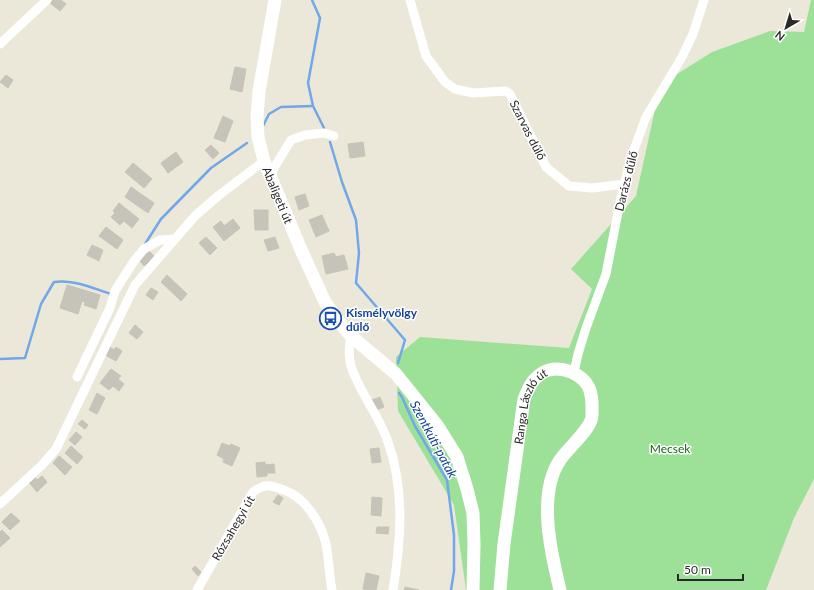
<svg xmlns="http://www.w3.org/2000/svg" width="814" height="590" viewBox="0 0 814 590" font-family="Lato,sans-serif">
  <rect width="100%" height="100%" fill="#ebe8da"/>
  <polygon fill="#9de098" points="811,0 814,0 814,479 794,518 766,590 466,590 454,505 398,411 396,357 420,337 569,348 592,289 571,269 636,196 658,96 663,83 712,52 770,31 804,32"/>
  <g fill="none" stroke-linecap="round" stroke-linejoin="round">
    <g stroke="#70a8ea" stroke-width="2.5">
      <polyline points="312,0 320,18 308,83 313,106 324,128"/>
      <polyline points="263,126 269,114 281,107 313,106"/>
      <polyline points="330,142 342,182 356,220 359,253 356,283 405,340 398,363"/>
      <polyline points="145,244 161,219 211,168 247,143"/>
      <path d="M0,359L25,358L41,304L54,282C73,279 92,288 111,294V293"/>
      <polyline points="399,393 402,397 415,426 447,480 454,535 454,571 451,590"/>
    </g>
  </g>
  <g fill="#c6c4ba" stroke="#c6c4b4">
    <polygon points="53,0 61,0 66,4 60,11 50,3"/>
    <polygon points="235,67 246,69 242,92 230,89"/>
    <polygon points="6,75 13,80 8,88 0,82"/>
    <polygon points="223,116 233,121 225,142 214,138"/>
    <polygon points="363,142 365,156 350,158 348,144"/>
    <polygon points="211,145 219,153 213,159 205,150"/>
    <polygon points="176,152 183,162 168,173 161,163"/>
    <polygon points="133,163 152,179 144,188 125,172"/>
    <polygon points="131,187 154,203 148,213 125,197"/>
    <polygon points="305,194 309,206 299,210 295,197"/>
    <polygon points="119,203 139,219 132,228 124,221 120,225 111,217 115,213 113,211"/>
    <polygon points="254,210 268,210 268,230 255,230"/>
    <polygon points="322,215 329,231 316,237 309,220"/>
    <polygon points="233,219 240,228 224,241 213,227 221,221 224,226"/>
    <polygon points="106,227 123,240 117,249 99,236"/>
    <polygon points="206,237 217,248 210,255 199,243"/>
    <polygon points="275,237 279,248 268,251 264,240"/>
    <polygon points="92,245 103,250 99,261 87,255"/>
    <polygon points="149,251 155,257 144,266 139,260"/>
    <polygon points="334,253 336,257 344,255 348,269 326,274 322,256"/>
    <polygon points="167,275 187,294 181,301 161,282"/>
    <polygon points="67,285 100,295 96,309 84,305 85,302 82,301 78,314 60,308"/>
    <polygon points="151,288 158,292 153,300 146,295"/>
    <polygon points="135,325 143,332 137,339 129,333"/>
    <polygon points="110,347 114,350 116,347 122,351 116,361 105,355"/>
    <polygon points="111,369 121,376 118,379 124,384 119,391 113,386 109,390 100,383"/>
    <polygon points="97,393 105,398 97,414 89,410"/>
    <polygon points="380,397 384,407 376,410 372,400"/>
    <polygon points="82,420 88,425 85,429 78,424"/>
    <polygon points="76,432 82,437 75,445 69,440"/>
    <polygon points="222,443 230,446 231,444 240,448 232,466 223,462 224,459 217,455"/>
    <polygon points="71,446 83,457 77,464 65,453"/>
    <polygon points="379,448 381,462 372,463 370,449"/>
    <polygon points="59,456 72,467 65,475 53,463"/>
    <polygon points="265,462 265,465 274,464 275,473 267,473 267,476 257,477 256,463"/>
    <polygon points="34,476 37,480 42,476 47,482 37,492 28,481"/>
    <polygon points="278,495 283,498 279,505 273,502"/>
    <polygon points="372,497 382,498 381,516 371,515"/>
    <polygon points="11,513 20,521 10,530 2,522"/>
    <polygon points="377,527 389,527 388,534 376,533"/>
    <polygon points="2,530 10,538 0,547 0,532"/>
    <polygon points="195,566 201,572 198,576 192,569"/>
    <polygon points="366,573 379,576 376,590 363,589"/>
    <polygon points="405,587 419,590 404,590"/>
  </g>
  <g fill="none" stroke-linecap="round" stroke-linejoin="round">
    <g stroke="#fff" stroke-width="9">
      <polyline points="410,0 426,56 445,82 455,89 473,93 506,91 510,94 546,167 569,186 592,188 625,184"/>
      <polyline points="0,44 47,0"/>
      <polyline points="271,178 274,168 291,140 305,135 324,133 334,136"/>
      <path d="M351,336C349,346 348,356 351,366C359,392 379,415 388,442C405,490 401,541 393,590"/>
      <polyline points="574,372 578,354 586,328 606,274 621,197 631,158 646,117 682,57 693,34 704,0"/>
      <polyline points="77,377 110,308 115,291 134,261 144,249 160,240 175,239"/>
      <polyline points="0,504 42,465 56,449 135,285 195,216 218,196 264,161"/>
      <path d="M197,590L253,492C266,483 270,485 284,490C306,498 321,523 326,544C329,559 329,575 332,590"/>
    </g>
    <g stroke="#fff" stroke-width="13">
      <path id="s1" d="M275,0L259,91L257,117L258,137L264,161L302,252L325,302L340,323L351,336L396,374L437,425L457,457L467,489L473,513L474,544L473,590"/>
      <path id="s2" d="M500,590L504,544L524,399C527,392 530,383 536,378C539,375 545,371 549,370C563,366 581,374 588,386C593,395 592,407 592,416C592,428 567,449 560,460C537,494 551,553 560,590"/>
    </g>
  </g>
  <defs>
    <symbol id="bus-ring" viewBox="-11 -11 22 22"><circle r="9.5" fill="#fff" stroke="#1a4fb4" stroke-width="1.5"/><path d="M-5-6H5V4H4V6H2V4H-2V6H-4V4H-5ZM-3.5-4V0h7V-4ZM-3.5 1.2v1.5H-2V1.2ZM2 1.2v1.5H3.5V1.2Z" fill="#1a4fb4"/></symbol>
  </defs>
  <g fill-rule="evenodd">
    <use href="#bus-ring" x="318" y="306" width="25" height="25"/>
  </g>
  <g text-anchor="middle" dominant-baseline="central" stroke-width="3" stroke-linejoin="round" paint-order="stroke">
    <g font-size="12" fill="#292929" stroke="#fff">
      <text transform="translate(528 130) rotate(63)">Szarvas dűlő</text>
      <text transform="translate(626 181) rotate(-76)">Darázs dűlő</text>
      <text stroke="none"><textPath href="#s1" startOffset="200">Abaligeti út</textPath></text>
      <text stroke="none"><textPath href="#s2" startOffset="188">Ranga László út</textPath></text>
      <text transform="translate(233 528) rotate(-60)">Rózsahegyi út</text>
    </g>
    <g font-size="12" font-weight="bold" fill="#164399" stroke="#fff" text-anchor="start">
      <text x="346" y="312">Kismélyvölgy<tspan x="346" dy="14">dűlő</tspan></text>
    </g>
    <g font-size="12" fill="#1c6320" stroke="#fff">
      <text x="670" y="448">Mecsek</text>
    </g>
    <g font-size="13" font-style="italic" fill="#114394" stroke="#fff">
      <text transform="translate(434 439) rotate(62)">Szentkúti-patak</text>
    </g>
  </g>
  <g transform="translate(786 28) rotate(218)" stroke="#ffffff" stroke-width="3" paint-order="stroke">
  <path d="M0-3L7 15L0 10L-7 15Z" fill="#292929"/>
  <text y="-6" font-size="11" font-weight="bold" text-anchor="middle" fill="#292929">N</text>
  </g>
  <path d="M678 574v6h65v-6" fill="none" stroke="#292929" stroke-width="2"/>
  <text x="684" y="574" font-size="12" fill="#292929" stroke="#ffffff" stroke-width="3" paint-order="stroke">50 m</text>
</svg>
